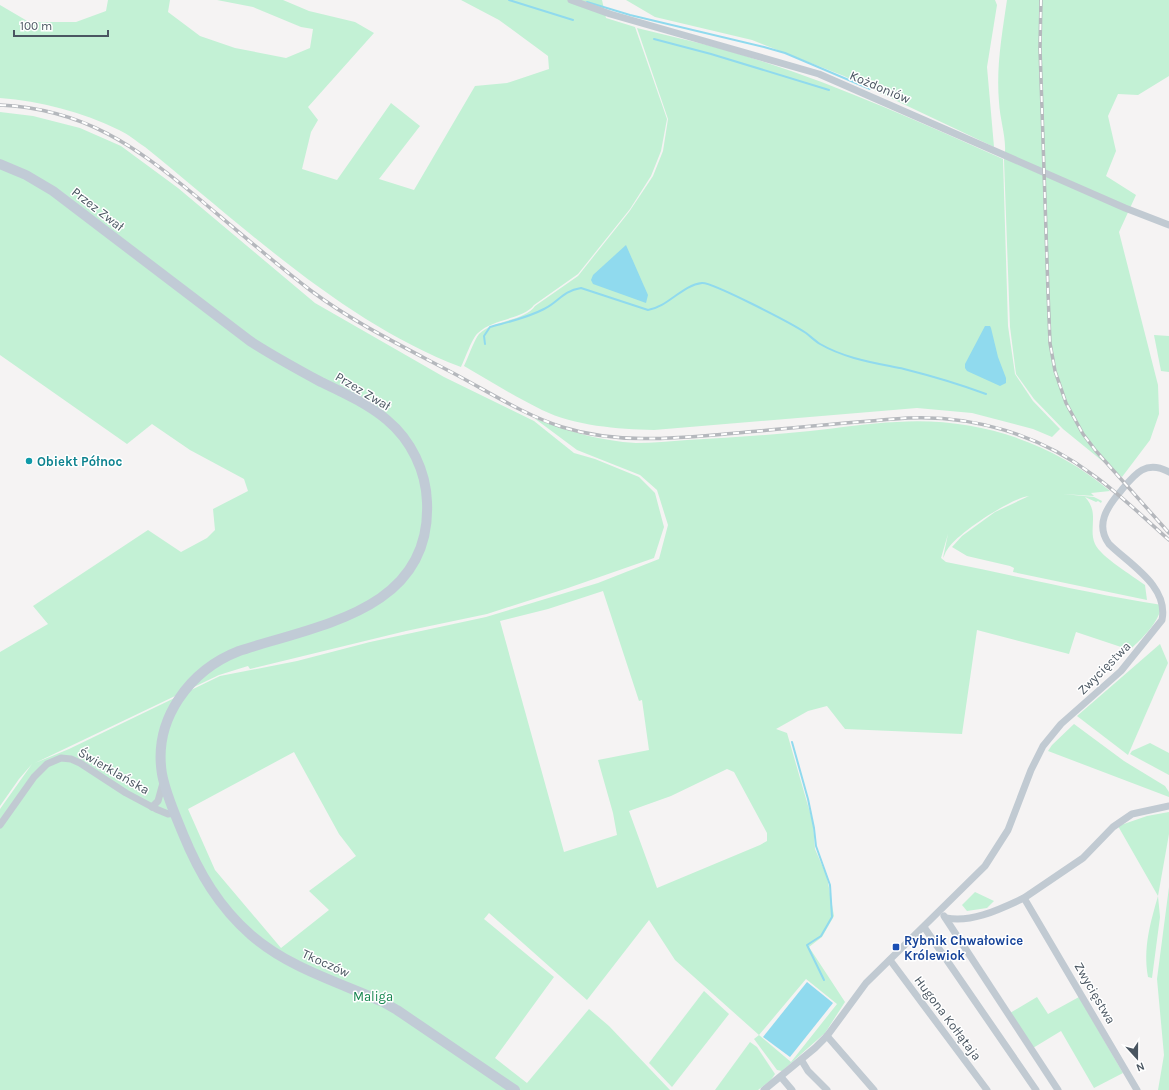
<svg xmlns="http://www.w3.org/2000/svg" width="1169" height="1090" viewBox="0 0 1169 1090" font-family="Karla,sans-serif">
  <rect width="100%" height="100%" fill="#f5f3f3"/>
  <g fill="#c3f1d5" fill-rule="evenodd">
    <path d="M108,0H170L168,12L200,36L235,48L286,58L310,48L313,29L301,27L253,7L217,0H283L309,11L355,22L374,33L308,107L318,120L311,132L302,169L337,180L391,103L420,126L379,179L414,190L475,86L507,83L549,69L548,56L499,20L461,0H602L606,18L635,27L667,119L661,151L651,176L630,209L578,274L534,305C524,319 492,319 478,333C472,338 465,359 461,367C344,323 242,225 145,147C136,141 128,134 119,130C82,112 41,101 0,98V5L29,22H76L106,11Z"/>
    <polygon points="626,0 995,0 997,5 987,67 994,147 844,76 752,40 655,17"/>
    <path d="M1007,0H1169V76L1138,95L1118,94L1108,116L1116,151L1106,176L1136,195L1119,232L1158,385L1159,414L1150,440L1122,477L1063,429L1034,399L1016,374L1010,327L1004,160C1008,141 1000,122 999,102C996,67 1002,34 1007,0Z"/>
    <path d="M637,28C678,38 720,47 761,61C843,87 923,124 1003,159L1008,326L1015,374L1033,401L1060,429L1052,437L1033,429L972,413L917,408L654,430C617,429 575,426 542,410C515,397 490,381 464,366C468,358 474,340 479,334C493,320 525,321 535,306L578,276L629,212L653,176L663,151L668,119Z"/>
    <path d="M0,112L33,116L80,128L121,146L178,188L315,303L444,377L534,421L574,453L595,459L639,477L655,493L664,527L654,558L568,588L487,614L406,631L250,669L248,666L219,675L35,763L69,749L220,676L297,661L370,642L486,617L598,583L659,559L668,525L657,490L640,475L577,450L534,418C566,431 601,441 636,443C653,443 670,441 687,440C728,438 769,435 810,431C840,428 868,423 897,422C975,417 1051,441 1110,491L1091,493L1094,496L1063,494L1094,497L1102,501L1101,503L1098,501L1096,502L1085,497C1100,513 1088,528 1095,544C1101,557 1133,576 1145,585L1147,600L1013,572L1014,568L1010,566L967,556L952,547L962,536L995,512L1029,496C1011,498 956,534 947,550C945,552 945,555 943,558L948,534L941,558L946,562C1018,576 1089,594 1162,605C1158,624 1143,637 1130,650L1076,632L1069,654L977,630L962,734L845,729L827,706L808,711L776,729L787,733L813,823L815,849L827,877L834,916L822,937L809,947L845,1002L825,1033L782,1071L777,1070L754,1039L759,1035L675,960L649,920L587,1000L489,913L484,919L554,977L495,1058L527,1083L589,1009L609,1026L670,1090H0V809L32,764L19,779L0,806V652L48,624L33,606L148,530L181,552L207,538L215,530L213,509L248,491L244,479L190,450L152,424L127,444L0,355ZM603,591L639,701L642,700L649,750L598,760L613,813L617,835L564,852L500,621L548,609ZM294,752L339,834L356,856L309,891L329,910L281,948L215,870L188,809ZM727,769L734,772L767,833V841L760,845L657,888L629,811L671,796ZM806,979L837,1004L791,1062L759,1035Z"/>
    <polygon points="1154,335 1169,336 1169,372 1161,371"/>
    <polygon points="1160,644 1168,663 1128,755 1077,716"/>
    <polygon points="1074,724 1124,761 1165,786 1169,792 1169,797 1048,751 1052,745"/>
    <polygon points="1150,743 1169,753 1169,775 1130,754 1132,751"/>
    <path d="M1169,812V834L1158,896L1160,917L1152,978L1148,977C1143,948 1150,924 1158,896L1118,826L1147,816Z"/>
    <polygon points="1169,887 1169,1090 1158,1090 1164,1055 1157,979"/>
    <polygon points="975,892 994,901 987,908 967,911 962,905"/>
    <polygon points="704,991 729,1014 672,1087 649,1063"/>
    <polygon points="1037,997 1048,1014 1079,997 1123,1073 1094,1088 1061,1031 1033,1048 1010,1013"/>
    <polygon points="750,1042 757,1047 775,1074 771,1080 758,1090 715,1090"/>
  </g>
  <g fill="#90daee">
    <polygon points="626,245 648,295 646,303 593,284 591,280 593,275"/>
    <polygon points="985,326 990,326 991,328 998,357 1006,378 1006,383 1000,386 967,371 965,368 965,364"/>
    <polygon points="807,982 833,1003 790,1057 763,1037"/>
  </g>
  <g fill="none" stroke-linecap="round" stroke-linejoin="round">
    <g stroke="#90daee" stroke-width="2">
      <polyline points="509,0 573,20"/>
      <polyline points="587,2 630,15 764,47 785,53 870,89"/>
      <polyline points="654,39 711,54 829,90"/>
      <path d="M485,344L484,336L490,327C508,322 527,318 544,309C559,302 562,291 581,288L648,310C668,307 682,285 702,283C712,282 793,324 806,333C810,336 815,341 820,344C846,359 876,363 904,369C932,376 959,384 986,394"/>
      <polyline points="792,742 808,799 814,828 816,846 830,885 832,917 821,936 807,945 824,980"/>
    </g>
    <g stroke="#c1cad2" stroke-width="7">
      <polyline points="571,0 610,14 819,74 1125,208 1169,225"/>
      <polyline points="152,807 158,801 163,783"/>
      <polyline points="0,825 34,777 47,764 61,758 71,759 80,763 126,793 156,809 168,814 174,813"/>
      <polyline points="1024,898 1083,858 1113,827 1132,814 1169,806"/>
      <polyline points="944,916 1058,1090"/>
      <path d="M946,918C973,923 1000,909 1024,898L1137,1090"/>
      <polyline points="924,927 1036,1090"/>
      <polyline points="890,960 987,1090"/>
      <polyline points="827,1036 874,1090"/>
      <polyline points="802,1061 808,1071 827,1090"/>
      <polyline points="781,1077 792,1090"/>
      <path d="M764,1090L815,1048L827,1036L866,983L985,866L1008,830L1031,770L1043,746L1061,724L1121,671L1162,620C1169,586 1129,564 1109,544C1095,525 1107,507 1120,492C1134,475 1145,459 1169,472"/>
    </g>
    <path stroke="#c1cbd6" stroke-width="10" d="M0,164L26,175L53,191L250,341C273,356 297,369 321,382C344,393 368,404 387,420C411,440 426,471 427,502C432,611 318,625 239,651C190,670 153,719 162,774C166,795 175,814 183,834C199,873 219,907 251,935C289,968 338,982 383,1002L397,1010L515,1090"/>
    <defs>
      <g id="rail">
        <polyline points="1041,0 1040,48 1048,292 1050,343 1055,371 1066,403 1083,434 1096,451 1169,533"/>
        <path d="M0,105C84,109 135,146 197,197C234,228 271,260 310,290C354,323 404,347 453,373C489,392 524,415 562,427C620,445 678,438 737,433C794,428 851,422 908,418C974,415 1040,435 1093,475C1120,494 1144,518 1169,540"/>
      </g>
    </defs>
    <use href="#rail" stroke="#b5b8bd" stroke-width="3.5"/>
    <use href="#rail" stroke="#fff" stroke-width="2" stroke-dasharray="6" stroke-linecap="butt"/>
  </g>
  <circle fill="#0f9aa8" stroke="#fff" stroke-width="1.5" cx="29" cy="461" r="4"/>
  <rect fill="#1a4fb4" stroke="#fff" stroke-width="1.5" x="892" y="943" width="8" height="8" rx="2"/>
  <g text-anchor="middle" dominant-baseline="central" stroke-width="3" stroke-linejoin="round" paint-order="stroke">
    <g font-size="13" fill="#4a5661" stroke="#fff">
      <text transform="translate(880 87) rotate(23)">Kożdoniów</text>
      <text transform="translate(98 209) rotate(38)">Przez Zwał</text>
      <text transform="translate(363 391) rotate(31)">Przez Zwał</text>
      <text transform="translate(1104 668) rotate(-45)">Zwycięstwa</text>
      <text transform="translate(114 771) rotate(30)">Świerklańska</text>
      <text transform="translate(326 963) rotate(24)">Tkoczów</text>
      <text transform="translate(1095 993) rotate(60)">Zwycięstwa</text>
      <text transform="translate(948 1018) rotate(53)">Hugona Kołłątaja</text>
    </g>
    <g font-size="13" font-weight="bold" fill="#0d838f" stroke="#fff" text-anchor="start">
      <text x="37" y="461">Obiekt Północ</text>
    </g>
    <g font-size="13" font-weight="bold" fill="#164399" stroke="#fff" text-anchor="start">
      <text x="904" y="940">Rybnik Chwałowice<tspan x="904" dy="15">Królewiok</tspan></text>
    </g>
    <g font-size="13" fill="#17864f" stroke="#fff">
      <text x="373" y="996">Maliga</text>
    </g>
  </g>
  <g transform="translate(1137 1058) rotate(159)" stroke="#ffffff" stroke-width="3" paint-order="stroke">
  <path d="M0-3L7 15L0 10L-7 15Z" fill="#4a5661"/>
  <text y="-6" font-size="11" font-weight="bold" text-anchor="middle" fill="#4a5661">N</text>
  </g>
  <path d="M14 30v6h94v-6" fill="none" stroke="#4a5661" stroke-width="2"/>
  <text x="20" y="30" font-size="12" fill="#4a5661" stroke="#ffffff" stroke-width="3" paint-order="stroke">100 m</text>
</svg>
